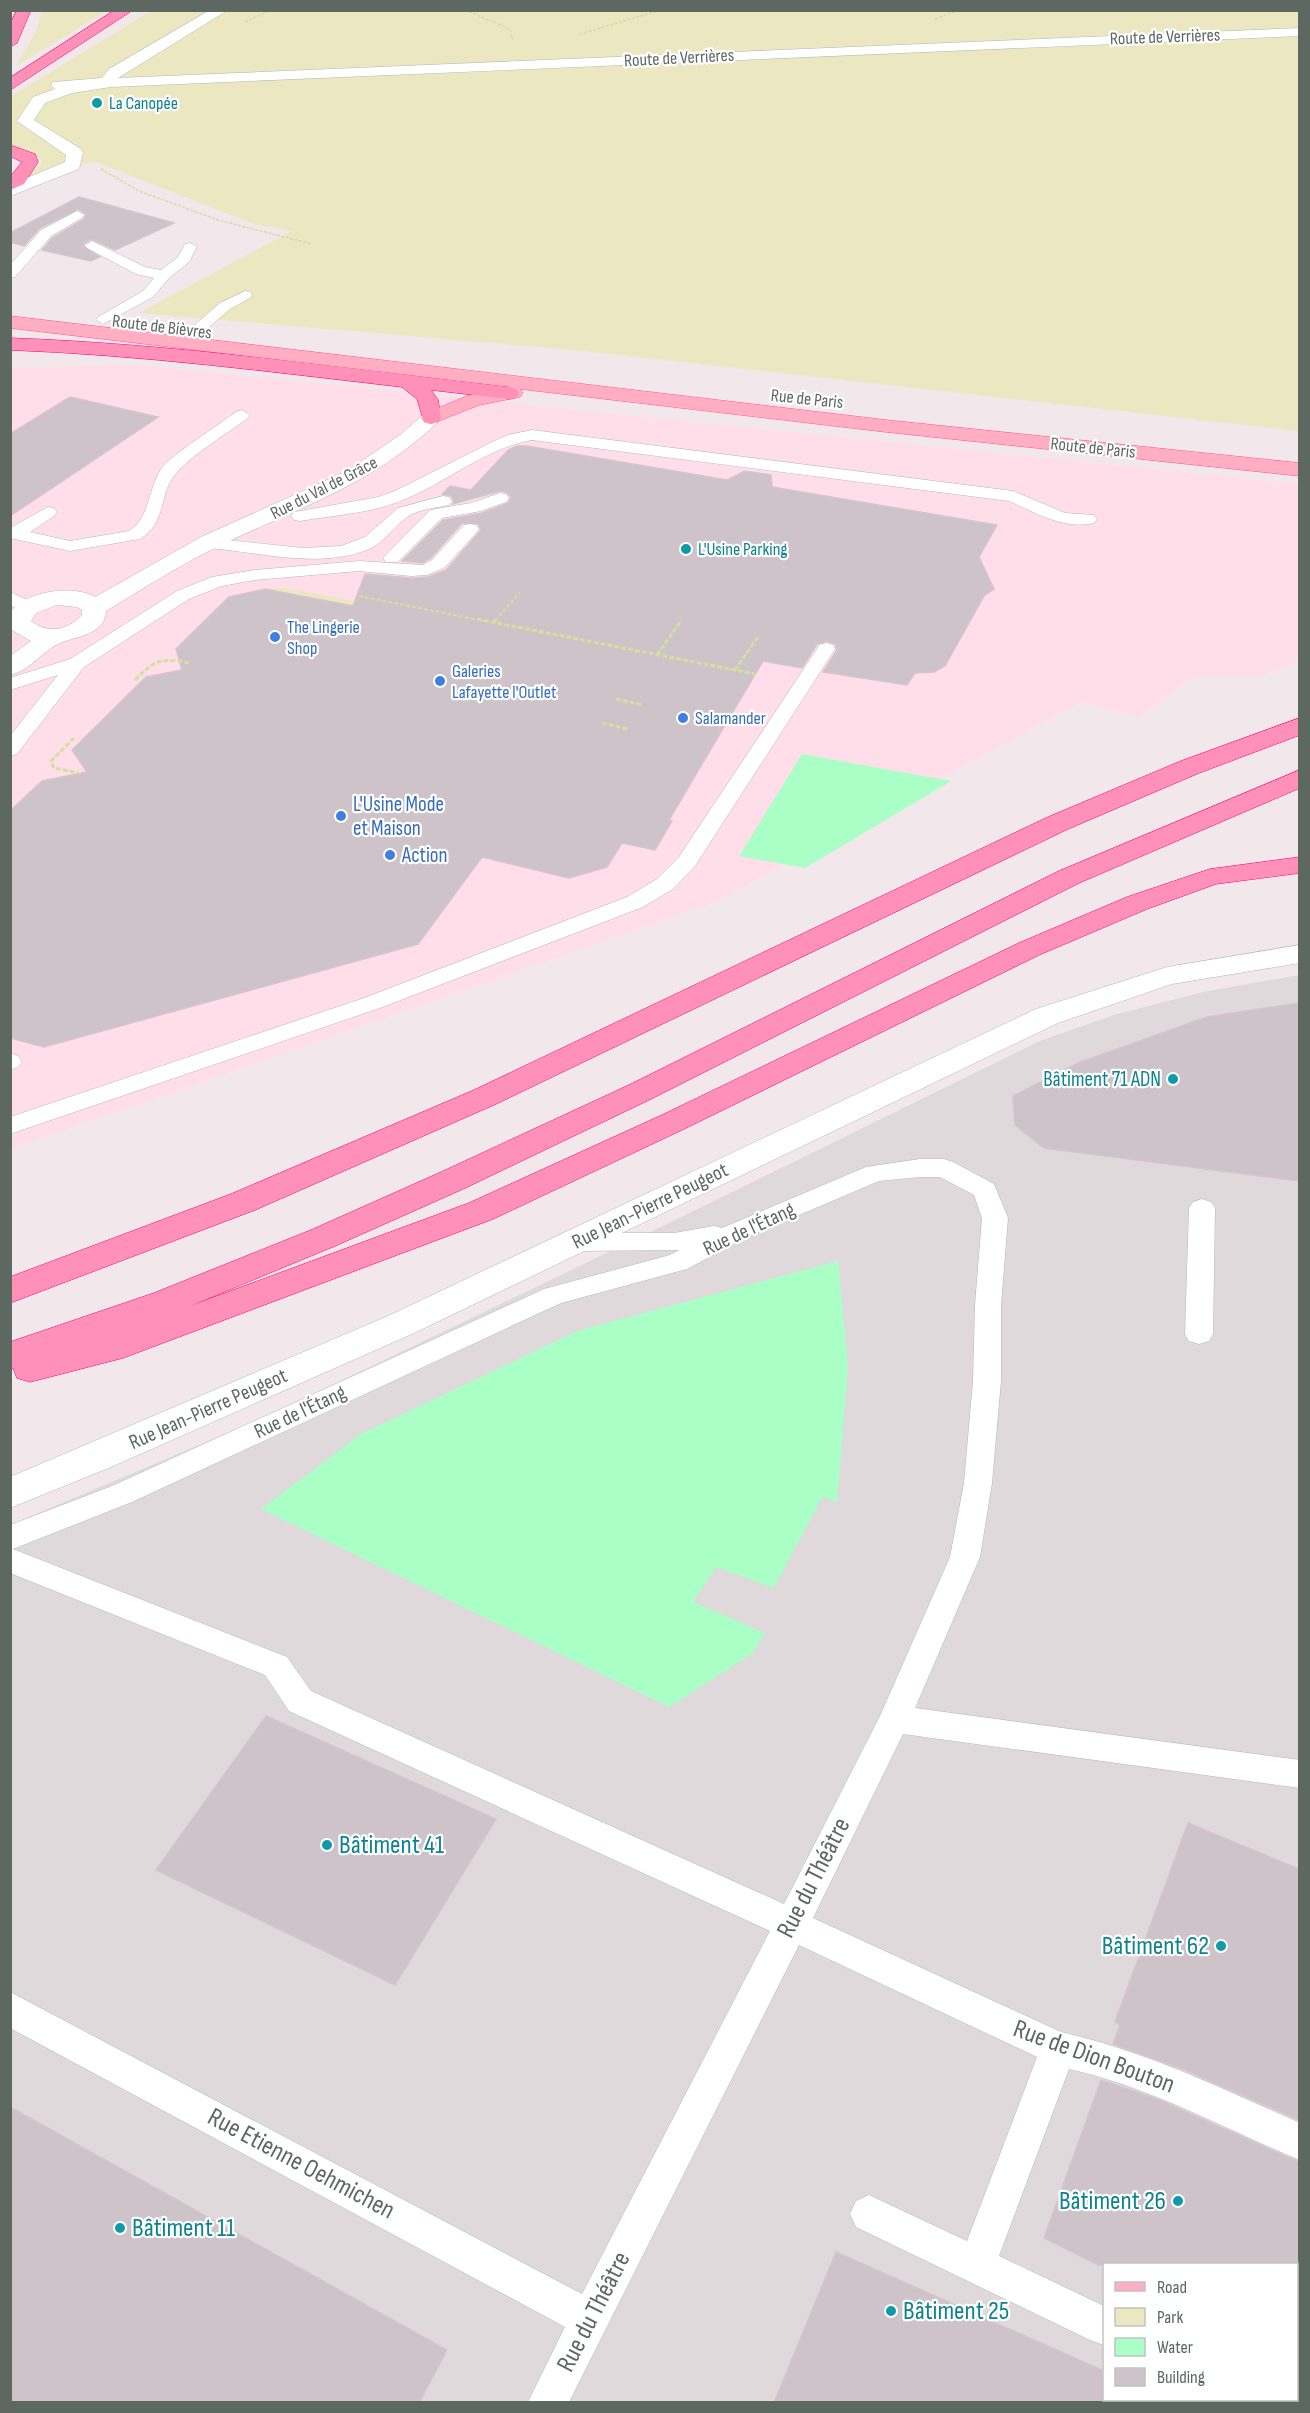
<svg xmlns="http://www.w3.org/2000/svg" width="1310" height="2413" viewBox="0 0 1310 2413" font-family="'Sofia Sans Condensed',sans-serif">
  <rect width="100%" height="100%" fill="#f2e7ea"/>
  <polygon fill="#ffdee9" points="129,364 1299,484 1299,662 1258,677 1193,677 1139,717 1081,702 713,903 11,1149 10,369"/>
  <path fill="#e0d9db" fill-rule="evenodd" d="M1299,975V2402H11L10,1525L274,1413L667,1224L1040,1041L1114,1015L1203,992ZM1104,2264H1296V2400H1104Z"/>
  <g fill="#ebe7c1">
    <polygon points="42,11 42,10 107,11 16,66 36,32"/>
    <polygon points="151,11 1299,11 1299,431 585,351 139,313 292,231 254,224 96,162 65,166 20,184 43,162 27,149 11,146 10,97"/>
    <polygon points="286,588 412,612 408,617 265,589"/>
  </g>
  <g fill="#a9ffc6">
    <polygon points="802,754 951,781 805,868 739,856"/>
    <polygon points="838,1261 848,1366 837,1502 822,1497 774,1588 716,1567 693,1602 765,1633 753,1653 669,1707 261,1509 361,1434 577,1331"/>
  </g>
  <g fill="#cdc3c8" stroke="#d7c4cc" stroke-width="1.5">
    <polygon points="79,197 174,223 115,250 91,239 84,243 83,246 100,257 91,261 42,250 52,238 84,219 86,214 78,209 40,228 24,246 10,242 10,233"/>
    <polygon points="70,397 158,417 10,516 10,434"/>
    <polygon points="517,446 527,446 727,480 745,471 771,475 772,487 997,525 979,557 994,589 984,596 945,666 934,672 915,673 907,685 823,672 837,650 835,644 827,641 817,644 802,668 763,661 669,820 672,821 655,850 622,843 607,867 569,878 482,857 418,944 44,1047 10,1038 10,811 42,781 87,772 72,750 146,677 182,670 176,649 229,597 265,589 353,606 365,574 411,578 428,577 446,570 481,530 478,524 462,523 431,558 422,563 402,561 443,520 482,513 508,503 511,497 506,492 500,491 453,504 454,501 451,496 442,494 450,486 471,490 508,450"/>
    <polygon points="1299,1003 1299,1181 1044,1148 1015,1125 1013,1096 1078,1063 1207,1017"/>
    <polygon points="266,1716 496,1819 395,1985 156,1870"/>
    <polygon points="1188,1823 1299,1869 1299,2120 1183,2069 1113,2044 1120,2025 1115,2022"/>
    <polygon points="1101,2080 1157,2099 1299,2162 1299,2265 1098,2265 1044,2238"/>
    <polygon points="10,2107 447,2350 419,2403 10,2403"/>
    <polygon points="836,2252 1104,2371 1104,2403 774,2403"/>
  </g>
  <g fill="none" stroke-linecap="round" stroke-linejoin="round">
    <defs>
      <g id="lane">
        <polygon points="77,211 84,215 82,218 51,236 15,277 10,278 10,265 41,230"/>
        <polygon points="92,241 145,267 161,270 178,257 185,244 190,243 197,247 189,262 169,278 153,297 103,324 96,320 98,317 143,291 154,278 136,274 87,248 85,245"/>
        <polygon points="245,291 250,292 252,295 250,298 230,309 201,334 191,334 188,331 191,328 220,303"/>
        <path d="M242,410L250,415L248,418C226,434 195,453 177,472C158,492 168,522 140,539L70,551L10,538V528L48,507L54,508L57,512L54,516L30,532L70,541L129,531C150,518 148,489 161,469C170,456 220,424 236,412Z"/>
        <path d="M532,430L1013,491L1065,513L1094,515L1097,519L1094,523C1064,530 1036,513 1009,501L532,440C489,447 447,481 408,498C375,513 335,515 300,521L294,520L291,516L294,512L300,511L378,497L395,491L494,441L508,435Z"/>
        <polygon points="500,493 506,494 509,498 506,502 481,511 442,518 398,562 386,562 383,558 430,510 471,503"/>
        <path d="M443,496L449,497L452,501L449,505C435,508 418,509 406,518C392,528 383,544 367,550C316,569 260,552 208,548L202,547L199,543L202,539L208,538L303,548L341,546L365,537L398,508Z"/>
        <polygon points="470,524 476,525 479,529 476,533 444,568 427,575 411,576 359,571 255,580 222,586 189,599 84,667 17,754 10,756 10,736 58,675 10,690 10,678 70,659 177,591 212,577 255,570 359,561 423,565 432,560 464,525"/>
        <polygon points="10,592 34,603 37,607 34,611 22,611 10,605"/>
        <polygon points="826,643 833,645 835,649 695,866 673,889 643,907 380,1008 10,1134 10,1117 364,998 627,897 657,879 679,857 817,649 819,645"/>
        <polygon points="10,1053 18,1056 22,1062 18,1067 10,1070"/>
        <path d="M920,1159H944L953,1162L994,1184L1008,1218L1001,1305V1381L992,1483L980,1557L915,1708L1300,1760V1788L903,1734L813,1918L1061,2032C1145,2051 1221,2088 1300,2123V2160C1222,2128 1151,2087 1069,2069L999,2256L1104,2306V2345L1090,2340L856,2227L850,2214L856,2201L869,2195L967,2241L1037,2057L799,1945L569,2402H528L565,2327L10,2028V1992L582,2294L770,1931L289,1711L265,1675L10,1573V1525L112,1486L544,1289L670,1255L679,1250L574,1251L565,1248L561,1242L565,1236L574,1233H674L714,1226L722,1228L866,1167ZM920,1177H940L974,1195L982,1218L975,1305L973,1381L964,1483L950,1557L880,1716L784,1904L311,1691L287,1657L13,1549L132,1502L561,1303L687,1269L747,1237L879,1181Z"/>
        <polygon points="1202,1199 1211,1202 1215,1208 1213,1334 1209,1341 1199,1344 1189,1341 1185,1334 1189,1208 1193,1202"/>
        <polygon points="1238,2400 1283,2400 1284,2402 1239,2402"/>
      </g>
      <g id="street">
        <polygon points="210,10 228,10 118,78 1300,28 1300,36 111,87 72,93 45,103 34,120 81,149 83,153 79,169 10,196 10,185 65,162 66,155 17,121 33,97 55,89 51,85 53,82 102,78 109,69"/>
        <polygon points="1300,945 1300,963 1172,984 1058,1023 412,1334 111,1467 10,1508 10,1477 388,1316 1036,1009 1167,967"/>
      </g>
      <path id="secondary" d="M431,412L438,414L441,418L438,422C369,487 299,507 217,547C178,566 142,589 106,611C105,636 74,636 58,644C41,652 30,671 10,675V656L31,641L10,629V613C25,591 73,584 95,597L201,537L347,471L400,435L424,414ZM57,605L77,607L82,610V615C67,631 48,634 31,621L36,613Z"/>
      <polygon id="primary" points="10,316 886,420 1300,463 1300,476 886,432 520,389 523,393 520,397 479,405 431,424 424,422 421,418 424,414 467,396 510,387 10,328"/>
      <g id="highway">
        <polygon points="17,10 31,10 17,43 10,47 10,25"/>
        <polygon points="115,10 133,10 10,90 10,78"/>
        <polygon points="10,145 35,154 38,162 24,184 10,190 10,177 22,162 10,156"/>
        <path d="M10,338C177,344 343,368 509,387L516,389L519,393L516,397L509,399L431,390L438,400L441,418L438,422L431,424L424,422L417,399L402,387C272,372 142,355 10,350Z"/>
        <polygon points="1300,718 1300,735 1199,773 1068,829 496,1104 255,1210 10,1303 10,1277 231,1194 474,1090 1048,817 1181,761"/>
        <polygon points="1300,770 1300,788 1079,883 651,1099 463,1189 335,1246 190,1306 469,1203 662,1115 1019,943 1127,897 1210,869 1300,857 1300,873 1216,884 1147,909 1039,955 684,1129 493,1219 123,1358 30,1382 17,1378 13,1368 10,1369 10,1342 154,1293 311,1230 439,1173 629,1085 1059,871"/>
      </g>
    </defs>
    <use href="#lane" stroke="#b2bab6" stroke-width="1"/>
    <use href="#street" stroke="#b2bab6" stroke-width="1"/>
    <use href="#secondary" stroke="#b1bab6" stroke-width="1"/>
    <use href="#primary" stroke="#ff5295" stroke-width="1"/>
    <use href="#highway" stroke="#f80067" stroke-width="1"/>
    <g stroke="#d5dea3" stroke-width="1.5" stroke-dasharray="3 1.5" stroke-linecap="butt">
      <polyline points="465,10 510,29 513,40"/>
      <polyline points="935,19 959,10"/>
      <polyline points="245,22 271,10"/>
      <polyline points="580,34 661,10"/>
      <polyline points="101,169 139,191 218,220 312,244"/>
    </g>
    <g stroke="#d5dea3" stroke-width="2" stroke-dasharray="4 2" stroke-linecap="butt">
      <polyline points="359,596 484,621"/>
      <polyline points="495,621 520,592"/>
    </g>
    <g stroke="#d5dea3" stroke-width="3" stroke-dasharray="5 2" stroke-linecap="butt">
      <polyline points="477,619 755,674"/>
      <polyline points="494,622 496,619"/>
      <polyline points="657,655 680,622"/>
      <polyline points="735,670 758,637"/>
      <path d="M135,680C155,660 161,657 189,663"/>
      <polyline points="616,699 643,705"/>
      <polyline points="602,723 628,729"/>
      <polyline points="74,738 51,761 54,768 79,773"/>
    </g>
    <use href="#lane" fill="#fff" fill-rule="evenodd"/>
    <use href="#street" fill="#fff" fill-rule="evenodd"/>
    <use href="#secondary" fill="#fff" fill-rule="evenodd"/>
    <use href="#primary" fill="#ffaec4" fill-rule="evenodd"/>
    <use href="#highway" fill="#ff90b8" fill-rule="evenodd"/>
  </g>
  <g fill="#0f9aa8" stroke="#fff" stroke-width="2">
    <circle cx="97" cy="103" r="6"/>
    <circle cx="686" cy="549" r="6"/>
    <circle cx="1173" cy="1079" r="6"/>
    <circle cx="327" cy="1845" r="6"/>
    <circle cx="1221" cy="1946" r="6"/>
    <circle cx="1178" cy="2201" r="6"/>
    <circle cx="120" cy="2228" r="6"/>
    <circle cx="891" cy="2311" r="6"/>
  </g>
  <g fill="#3f7fe0" stroke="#fff" stroke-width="2">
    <circle cx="275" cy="637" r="6"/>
    <circle cx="440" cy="681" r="6"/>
    <circle cx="683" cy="718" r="6"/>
    <circle cx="341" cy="816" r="6"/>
    <circle cx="390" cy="855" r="6"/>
  </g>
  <g text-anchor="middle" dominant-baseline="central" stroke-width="4.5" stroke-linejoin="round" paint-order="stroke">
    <g font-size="18" fill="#5e6863" stroke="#fff">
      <text transform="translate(1165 37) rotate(-2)">Route de Verrières</text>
      <text transform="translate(679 58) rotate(-3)">Route de Verrières</text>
      <text transform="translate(162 327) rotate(7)">Route de Bièvres</text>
      <text transform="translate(807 399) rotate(6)">Rue de Paris</text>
      <text transform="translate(1093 448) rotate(6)">Route de Paris</text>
      <text transform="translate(324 488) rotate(-27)">Rue du Val de Grâce</text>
    </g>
    <g font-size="18" fill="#0d838f" stroke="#fff" text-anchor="start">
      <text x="109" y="103">La Canopée</text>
      <text x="698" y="549">L'Usine Parking</text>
    </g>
    <g font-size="18" fill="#366cbe" stroke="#fff" text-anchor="start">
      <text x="287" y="627">The Lingerie<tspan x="287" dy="21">Shop</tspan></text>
      <text x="452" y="671">Galeries<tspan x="452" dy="21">Lafayette l'Outlet</tspan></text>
      <text x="695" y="718">Salamander</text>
    </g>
    <g font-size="21" fill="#366cbe" stroke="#fff" text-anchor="start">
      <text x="353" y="804">L'Usine Mode<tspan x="353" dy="24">et Maison</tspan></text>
      <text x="402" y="855">Action</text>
    </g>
    <g font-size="21" fill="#0d838f" stroke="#fff" text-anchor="end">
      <text x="1161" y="1079">Bâtiment 71 ADN</text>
    </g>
    <g font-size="21" fill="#5e6863" stroke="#fff">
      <text transform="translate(650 1206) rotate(-26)">Rue Jean-Pierre Peugeot</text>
      <text transform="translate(749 1229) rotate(-25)">Rue de l'Étang</text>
      <text transform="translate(208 1409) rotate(-24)">Rue Jean-Pierre Peugeot</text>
      <text transform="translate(300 1412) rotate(-25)">Rue de l'Étang</text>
    </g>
    <g font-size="26" fill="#0d838f" stroke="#fff" text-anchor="start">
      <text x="339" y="1845">Bâtiment 41</text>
      <text x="1209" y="1946" text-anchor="end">Bâtiment 62</text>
      <text x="1166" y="2201" text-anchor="end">Bâtiment 26</text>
      <text x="132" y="2228">Bâtiment 11</text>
      <text x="903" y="2311">Bâtiment 25</text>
    </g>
    <g font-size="26" fill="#5e6863" stroke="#fff">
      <text transform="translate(814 1878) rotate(-63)">Rue du Théâtre</text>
      <text transform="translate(1094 2057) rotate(20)">Rue de Dion Bouton</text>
      <text transform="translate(301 2164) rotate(28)">Rue Etienne Oehmichen</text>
      <text transform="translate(594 2312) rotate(-63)">Rue du Théâtre</text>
    </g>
  </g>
  <rect width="1310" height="2413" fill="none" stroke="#5e6863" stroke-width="24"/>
  <rect x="1103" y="2263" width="195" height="138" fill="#ffffff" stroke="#bfc3c1" stroke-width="1.5"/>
  <rect x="1115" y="2282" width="30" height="9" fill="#ffaec4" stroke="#bfc3c1" stroke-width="1.5"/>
  <text x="1157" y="2293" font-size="18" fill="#5e6863">Road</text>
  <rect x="1115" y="2308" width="30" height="18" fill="#ebe7c1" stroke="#bfc3c1" stroke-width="1.5"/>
  <text x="1157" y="2323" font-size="18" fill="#5e6863">Park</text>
  <rect x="1115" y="2338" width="30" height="18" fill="#a9ffc6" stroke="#bfc3c1" stroke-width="1.5"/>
  <text x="1157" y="2353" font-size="18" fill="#5e6863">Water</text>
  <rect x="1115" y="2368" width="30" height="18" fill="#cdc3c8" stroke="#bfc3c1" stroke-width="1.5"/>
  <text x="1157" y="2383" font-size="18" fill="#5e6863">Building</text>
</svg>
